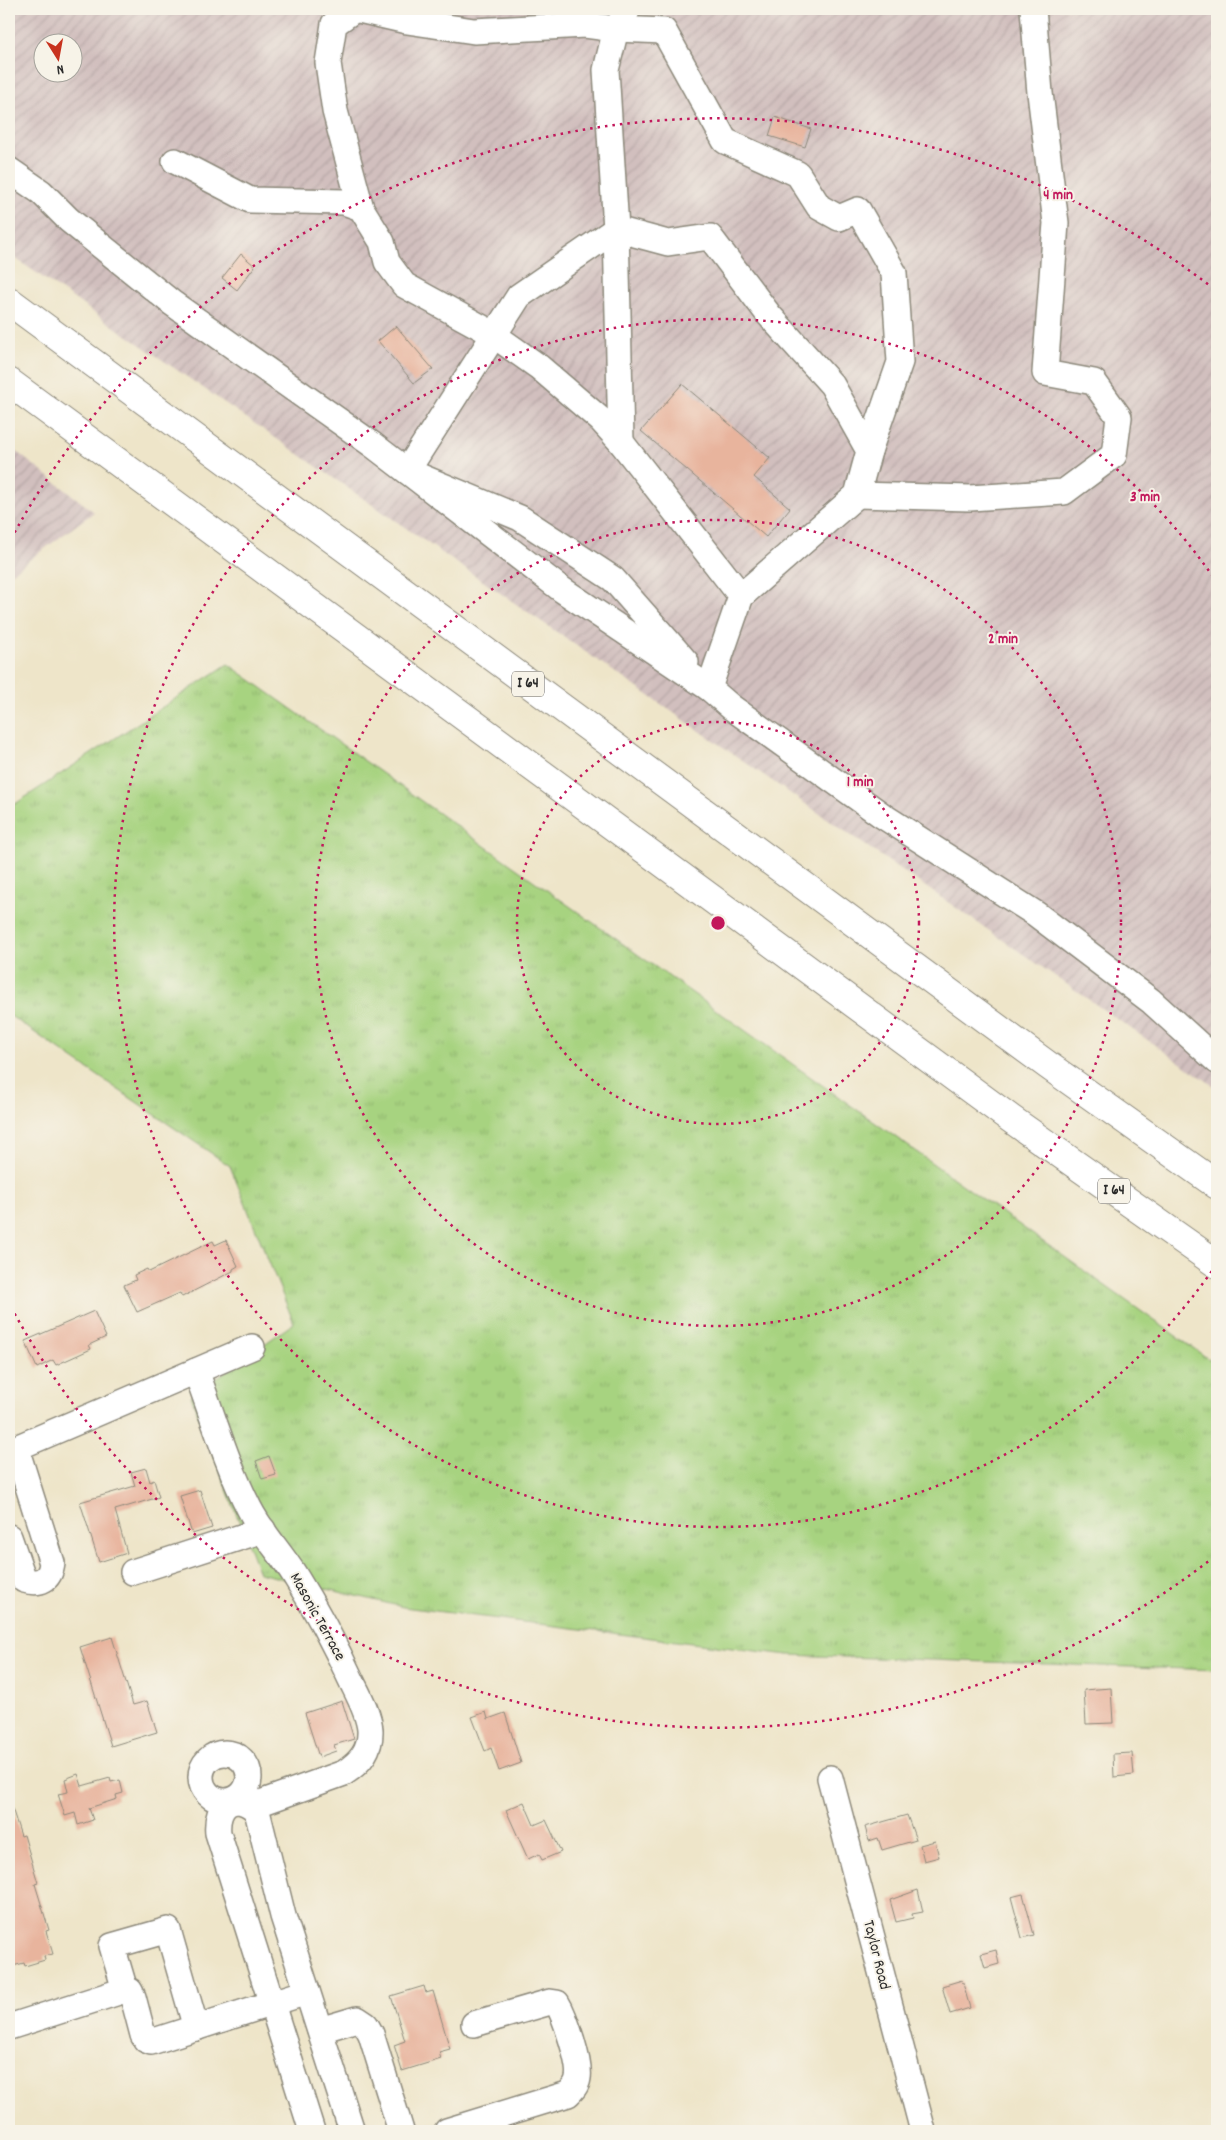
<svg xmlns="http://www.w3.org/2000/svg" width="1226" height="2140" viewBox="0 0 1226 2140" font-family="Dekko,sans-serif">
  <defs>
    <pattern id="industrial-furrows" width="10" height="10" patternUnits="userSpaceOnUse" patternTransform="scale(1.25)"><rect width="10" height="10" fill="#d1bfbe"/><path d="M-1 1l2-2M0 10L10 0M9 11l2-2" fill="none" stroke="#b4a4a3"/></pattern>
    <pattern id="grass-tufts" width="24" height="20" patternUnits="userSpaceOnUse" patternTransform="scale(1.25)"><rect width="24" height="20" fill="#a7d380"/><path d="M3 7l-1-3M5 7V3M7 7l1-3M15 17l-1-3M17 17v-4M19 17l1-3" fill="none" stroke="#90b56f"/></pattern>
  </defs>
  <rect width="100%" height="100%" fill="#f7f3e8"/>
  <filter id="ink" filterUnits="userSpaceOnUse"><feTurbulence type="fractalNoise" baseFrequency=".02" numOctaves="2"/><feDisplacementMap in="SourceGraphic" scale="10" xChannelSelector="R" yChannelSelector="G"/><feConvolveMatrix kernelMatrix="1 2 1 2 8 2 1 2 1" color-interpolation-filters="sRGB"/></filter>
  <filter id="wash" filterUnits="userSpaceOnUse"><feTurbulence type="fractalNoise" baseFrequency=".0096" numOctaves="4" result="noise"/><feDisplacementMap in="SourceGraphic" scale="20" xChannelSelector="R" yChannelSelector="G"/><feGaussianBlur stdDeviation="1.12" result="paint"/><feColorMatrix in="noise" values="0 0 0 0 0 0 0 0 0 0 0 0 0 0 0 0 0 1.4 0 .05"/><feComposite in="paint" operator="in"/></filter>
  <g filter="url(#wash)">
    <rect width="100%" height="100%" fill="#eee5c9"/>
    <g fill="url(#industrial-furrows)" fill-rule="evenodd">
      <path d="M9,9H1217V1088L9,254ZM42,42H72V72H42Z"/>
      <polygon points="9,446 94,512 9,575"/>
    </g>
    <polygon fill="url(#grass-tufts)" stroke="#697f56" points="228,664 1217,1365 1217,1670 788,1655 403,1607 259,1573 191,1396 294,1323 230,1166 9,1015 9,808"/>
    <g id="blocks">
      <g fill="#e8b49d">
        <polygon points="775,117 811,129 805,147 769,136"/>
        <polygon points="241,254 255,266 237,290 222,278"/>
        <polygon points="396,326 433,369 414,383 378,341"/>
        <polygon points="682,384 770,458 754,477 790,508 766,537 641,431"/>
        <polygon points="226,1240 238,1266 233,1269 233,1271 182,1297 180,1293 137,1312 124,1285 136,1280 134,1275 147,1269 149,1272 213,1241 215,1245"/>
        <polygon points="94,1311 106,1337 89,1345 91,1349 56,1365 53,1360 37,1368 25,1341"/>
        <polygon points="269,1456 276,1475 262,1479 256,1461"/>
        <polygon points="146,1468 150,1482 154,1480 159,1497 115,1510 127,1553 99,1562 80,1502 135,1486 131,1472"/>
        <polygon points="200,1490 212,1528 192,1534 180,1496"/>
        <polygon points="112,1637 133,1705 147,1701 157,1732 111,1746 80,1647"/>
        <polygon points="1111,1688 1113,1723 1086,1724 1084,1690"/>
        <polygon points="342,1701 354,1739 334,1745 336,1751 319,1757 305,1713"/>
        <polygon points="486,1712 488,1719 505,1713 521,1763 499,1771 491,1748 485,1751 472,1717"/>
        <polygon points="1132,1753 1134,1775 1114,1777 1113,1754"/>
        <polygon points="78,1774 82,1786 110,1778 111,1782 120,1780 123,1793 116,1795 117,1799 89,1808 93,1820 78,1825 75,1813 65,1816 58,1794 68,1792 65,1779"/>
        <polygon points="524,1802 534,1825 546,1820 561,1852 542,1860 539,1854 528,1859 506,1810"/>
        <polygon points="12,1808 21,1836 24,1835 38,1883 35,1884 49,1930 46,1931 53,1954 44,1956 45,1960 25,1966 24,1963 9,1967 9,1809"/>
        <polygon points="907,1815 916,1840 882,1850 878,1838 869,1841 865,1827"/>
        <polygon points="935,1841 939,1857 924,1861 920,1845"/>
        <polygon points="918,1890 923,1912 912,1914 913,1918 896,1922 890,1900"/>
        <polygon points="1023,1894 1034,1935 1022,1938 1011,1897"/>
        <polygon points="996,1950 999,1964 985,1968 981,1954"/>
        <polygon points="962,1980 970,2008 950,2014 942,1986"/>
        <polygon points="424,1986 426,1993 433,1991 450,2049 439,2052 441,2059 402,2071 394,2045 405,2041 391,1996"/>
      </g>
    </g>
  </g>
  <g filter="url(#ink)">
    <use href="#blocks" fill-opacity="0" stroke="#8c887a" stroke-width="1"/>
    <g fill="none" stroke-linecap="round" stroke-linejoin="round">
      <defs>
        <g id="minor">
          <polyline points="628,9 616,29 664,31 725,141 798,174 819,207 839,218 858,210 894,273 900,362 869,451"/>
          <polyline points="175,161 250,200 344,202 361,208 382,242 387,262 404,285 488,331 539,367 601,420 621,442 741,596 709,688 731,707 883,816 1036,914 1151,1001 1217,1061"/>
          <polyline points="9,170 41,192 69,220 172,303 373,445 561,589 709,688"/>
          <polyline points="361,208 335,111 328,63 334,24 355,9 407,21 474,31 585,25 616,29 606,70 616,229 668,243 710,237 769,315 832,385 869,451 857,495 741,596"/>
          <polyline points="616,229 519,296 407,471 520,518 613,579 686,662"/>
          <polyline points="616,229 621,442"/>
          <polyline points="857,495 970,498 1064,492 1114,455 1119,417 1094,382 1045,373 1056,223 1040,93 1033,9"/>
          <path d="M196,1371C213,1416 227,1465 249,1508C261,1532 280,1552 294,1574C316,1609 336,1647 353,1684C360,1698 369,1715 370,1730C371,1750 360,1763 344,1773L252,1806"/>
          <polyline points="9,1451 252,1347"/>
          <path d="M9,1537L24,1580C40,1585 50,1580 52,1563L16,1448"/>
          <polyline points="133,1572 263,1530"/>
          <circle cx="225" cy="1777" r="24"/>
          <polyline points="830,1778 923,2131"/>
          <polyline points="125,1990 112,1946 168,1930 196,2028"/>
          <polyline points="9,2027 125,1990 130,1991 133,1997 143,2035 146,2040 151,2042 307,1992"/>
          <polyline points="320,2030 357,2019 366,2025 371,2034 401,2131"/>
          <path d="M312,2131L218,1833C215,1805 235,1790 257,1811L283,1916L352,2131"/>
          <path d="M447,2131L568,2094C573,2089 577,2085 578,2078C581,2064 565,2016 557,2003L550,2002L474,2024"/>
        </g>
        <g id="highway">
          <polyline points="9,301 1049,1066 1217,1185"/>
          <polyline points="9,382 1011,1119 1217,1264"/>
        </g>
      </defs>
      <use href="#minor" stroke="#8c887a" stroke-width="28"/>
      <use href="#highway" stroke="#8c887a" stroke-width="30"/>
      <use href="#minor" stroke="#fff" stroke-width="25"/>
      <use href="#highway" stroke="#fff" stroke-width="28"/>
    </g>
  </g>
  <g fill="none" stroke="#c2185b" stroke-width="2.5" stroke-dasharray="2.5 5">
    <circle cx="718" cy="923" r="201"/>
    <circle cx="718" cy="923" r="403"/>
    <path d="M1216 1265A604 604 0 1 1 1216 581"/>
    <path d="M1214 1557A805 805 0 0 1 11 1307M11 539A805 805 0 0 1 1214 289"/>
  </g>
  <g text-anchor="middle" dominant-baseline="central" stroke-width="4" stroke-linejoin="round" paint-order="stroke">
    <g fill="#f7f3e8" stroke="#686764" stroke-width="1">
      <rect x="512" y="671.5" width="32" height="25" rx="4"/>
      <rect x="1098" y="1178.5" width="32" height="25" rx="4"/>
    </g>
    <g font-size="15" font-weight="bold" fill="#2b2b2b">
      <text x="528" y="684">I 64</text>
      <text x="1114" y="1191">I 64</text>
    </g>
    <g font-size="16" fill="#2b2b2b" stroke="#f7f3e8">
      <text transform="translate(317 1617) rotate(61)">Masonic Terrace</text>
      <text transform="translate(876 1955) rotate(76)">Taylor Road</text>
    </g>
  </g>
  <circle cx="718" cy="923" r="8" fill="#c2185b" stroke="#f7f3e8" stroke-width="2.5"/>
  <g font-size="15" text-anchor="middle" font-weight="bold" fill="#c2185b" stroke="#f7f3e8" stroke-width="4" stroke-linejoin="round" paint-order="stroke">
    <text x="1058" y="199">4 min</text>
    <text x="1145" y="501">3 min</text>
    <text x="1003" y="643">2 min</text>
    <text x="860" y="786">1 min</text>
  </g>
  <rect width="1226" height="2140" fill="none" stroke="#f7f3e8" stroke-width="30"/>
  <g transform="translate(58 58) rotate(169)"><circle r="24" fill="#f7f3e8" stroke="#a5a39c"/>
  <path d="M0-4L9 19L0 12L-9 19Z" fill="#c8321e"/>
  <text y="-8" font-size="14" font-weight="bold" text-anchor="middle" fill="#2b2b2b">N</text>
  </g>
</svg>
